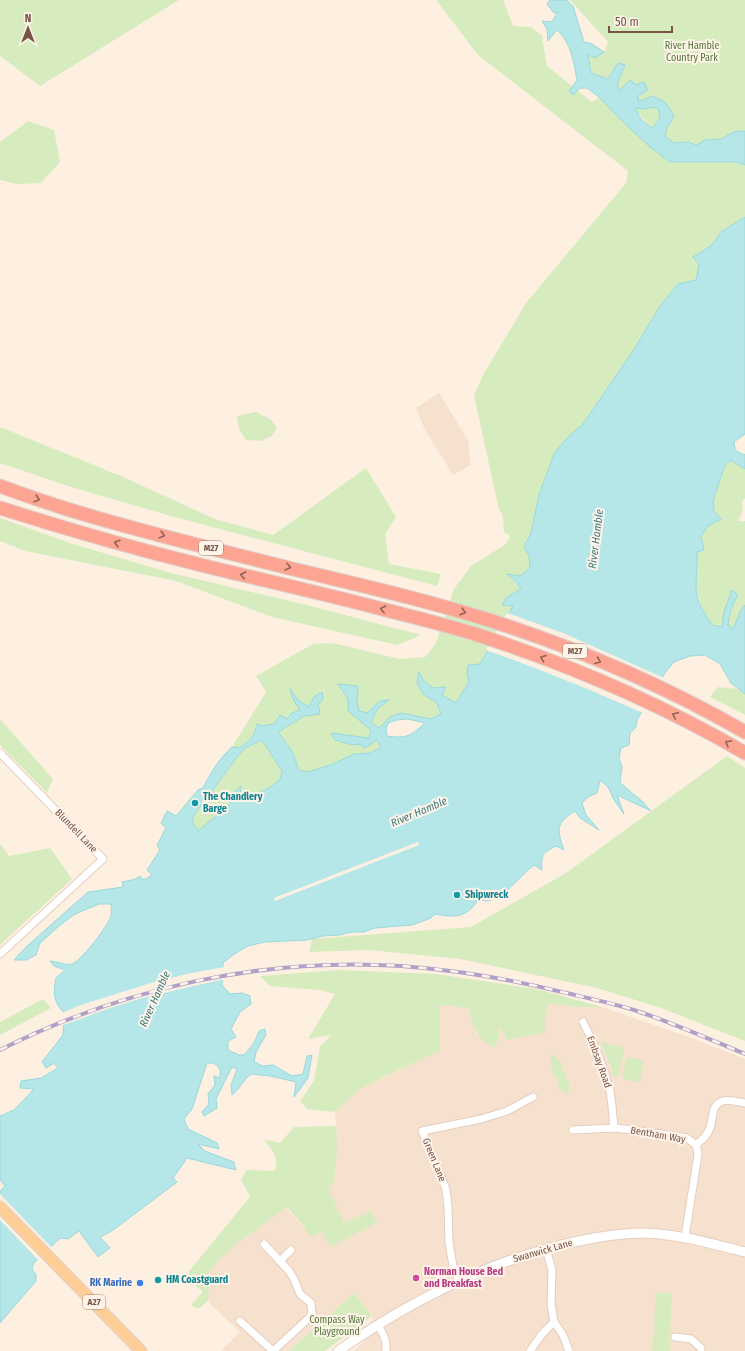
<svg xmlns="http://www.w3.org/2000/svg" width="745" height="1351" viewBox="0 0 745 1351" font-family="'Fira Sans Condensed',sans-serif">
  <rect width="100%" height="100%" fill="#fef0e1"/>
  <g fill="#f6e1cf">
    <polygon points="439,393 468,440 471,465 453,475 425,430 416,408"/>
    <polygon points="549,1003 576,1007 602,1007 689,1037 745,1059 745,1351 353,1351 363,1342 373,1317 354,1293 289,1351 223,1351 222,1350 240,1332 210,1304 192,1274 278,1198 305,1229 325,1190 333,1184 338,1150 335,1112 360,1089 381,1078 440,1051 439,1005 468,1007 477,1035 499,1025 546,1032 546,1013"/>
  </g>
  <g fill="#d6ecbf">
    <polygon points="0,0 179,0 40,86 0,56"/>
    <path d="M436,0H503L513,26L531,27L542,36L547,66L592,102L599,97L620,119L649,146L745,165V217L722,231L711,246L693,257L699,265L696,280L678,284L660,306L635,348L583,424L567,438L554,454L539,495L531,533L524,547L529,555L530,568L520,576L508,575L521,589L506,598L503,604L514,606L480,664L467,674L469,682L456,703L441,695L446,688H433L424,681L419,673L423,694L437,703L441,714L431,719L401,713L390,717L380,728L371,722L378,708L388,700L380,702L367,713L359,711L357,702L358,686L338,685L348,699L360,720L371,730L369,739L331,733L335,740L352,745L377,740L381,747L370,753L354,754L333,764L308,772L299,770L292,751L278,732L304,716L320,714L318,705L322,692L314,697L309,707L298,700L294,701L300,710C288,719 273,729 257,724C253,739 251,740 239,748L232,747L266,692L256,676L313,644L325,643L337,644L400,659L425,657L436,643L454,589L471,566L506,544L510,536L504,532L503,517L498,506L474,395L483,375L526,303L626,183L628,171L478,55Z"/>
    <polygon points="570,0 745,0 745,131 734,132 721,139 705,140 697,145 688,142 674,143 665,136 667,128 674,116 652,96 643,100 638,101 636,85 630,80 619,91 617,85 625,66 617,64 608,79 591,73 588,55 604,52 608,42"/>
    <polygon points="636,107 646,109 652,107 658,108 660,118 652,128 637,112"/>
    <polygon points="28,121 54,130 60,162 41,183 17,184 0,180 0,142"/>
    <polygon points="256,412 270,419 277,427 272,436 261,441 246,440 239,429 237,416"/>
    <polygon points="0,427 121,476 215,519 273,535 366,468 396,517 385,534 389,564 441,574 437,586 174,517 68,486 0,463"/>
    <path d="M730,460L745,469V498L742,502L743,511L738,521H745V605L741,610L733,629L728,625C730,613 732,606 738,595L732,591L724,612L722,627L712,625L702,609L696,589L698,566L697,552L704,549L701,536L708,526L721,519L714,511L713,501L724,467Z"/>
    <polygon points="0,518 70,543 171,573 303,604 421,635 397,645 272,617 176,581 25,551 0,541"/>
    <polygon points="718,687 738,689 745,694 745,715 710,697"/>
    <polygon points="0,719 53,779 47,793 0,745"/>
    <polygon points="262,740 282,771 280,780 269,788 242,801 239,796 241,787 230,804 217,814 199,832 192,822 195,813 201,806 237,757 245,748"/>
    <polygon points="727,756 745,768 745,1041 661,1008 597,988 460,959 369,950 309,952 312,939 471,927 566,873"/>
    <polygon points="0,844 9,856 50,848 72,879 0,945"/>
    <path d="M338,970L436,974L537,989L602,1007H576L549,1003L546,1013V1032L507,1040L500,1026L498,1041L493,1048C474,1035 475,1028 468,1008L440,1005V1051L385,1076L360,1089L335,1112L307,1109L300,1101L314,1081L320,1046L332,1035L308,1039L335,994L320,990L270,986L260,976Z"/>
    <polygon points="43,999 51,1008 0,1035 0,1022"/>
    <polygon points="600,1042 624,1048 619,1075 617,1077 613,1076 612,1068"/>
    <path d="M550,1054L559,1059L569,1083V1094C559,1093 557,1084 556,1075L553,1074Z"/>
    <polygon points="627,1057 642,1060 644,1062 640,1082 625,1079 622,1077"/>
    <path d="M336,1126L338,1150L333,1184L328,1188L344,1223L371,1211L377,1223L330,1247L322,1231L311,1237L305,1229V1228L287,1207L236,1244L217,1262L208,1273L207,1281L209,1291L208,1301L198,1309L191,1305L203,1292L188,1280L189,1271L250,1197L241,1179L247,1170L275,1171C279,1157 272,1150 264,1139L280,1143L294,1127Z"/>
    <polygon points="354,1293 372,1316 325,1351 289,1351"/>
    <polygon points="656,1293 672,1293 669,1351 652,1351"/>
  </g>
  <g fill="#b5e7e9" stroke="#9ad8db" fill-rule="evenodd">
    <path d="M550,0H567L573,6L584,42L592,44L604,52L595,58L588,55L591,73L608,79L618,63L625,65L617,85L619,91L630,80L636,85L644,82L648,90L638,96V101L643,100L652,96L665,102L674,116L667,128L665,136L674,143L688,142L697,145L705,140L721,139L734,132L745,131V165L736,162H670L649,146L620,119L599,97L587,88H580L573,95L569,91L577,80C574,63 571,42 557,30L548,41L547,29L542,21L551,22L558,13H554L547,4ZM652,107L658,108L660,118L652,128C645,123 637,116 636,108L646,109Z"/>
    <path d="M745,217V434L734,442L735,450L744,455L745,454V469L730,460L724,467L713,501L714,511L721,519L708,526L701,536L704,550L697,552C698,564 696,576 696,588C696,602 705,614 712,625L722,627L724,612L732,590L738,595C732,605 729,614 728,625L733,629L741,610L745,605V694L731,683L720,664L705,655L690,656L674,662L664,674L637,720L636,727L630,733L629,745L621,748L619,758L622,767L620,783L642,801L651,811L617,795L624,814L614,800L608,787L600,780L597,793L588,797L582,803L586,815L599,830L580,818L575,811C555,824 557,829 564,850L556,846C543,853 541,854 542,870L534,865C520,876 505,897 488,901C485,901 481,900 479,899C466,918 456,918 435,914L431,918L412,925L375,928L364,932H351L340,935L323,936L307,940L265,942L248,946L233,955L223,963L222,985L230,994L242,993L250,996L251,1004L240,1012L231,1029L236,1037L228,1041V1050L239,1055H244L254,1043L259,1031L265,1029L266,1035L256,1052L254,1061L262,1066L273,1065L292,1076L303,1074L307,1056L312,1055L308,1078L294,1097L296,1082L270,1076L251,1074C243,1080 240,1089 232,1095L231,1085L237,1069L232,1067L216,1099L217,1108L204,1116L202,1112L209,1104L208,1094L215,1085L214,1076L220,1078V1069L214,1063H207L192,1109L184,1119L188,1129L217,1143L219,1149L198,1144L205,1151L234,1162L236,1170L187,1158L173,1178L177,1182L112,1231L100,1237L110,1248L98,1257L79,1231L68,1239L61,1238L58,1240L33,1264L32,1269L36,1275V1281L0,1323V1191L5,1186L0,1180V1116L14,1110L34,1089L20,1088L21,1081L41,1078L58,1068L54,1063L46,1068L42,1062L63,1035L64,1013C53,1000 53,995 56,978L65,970L54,966L50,961C57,961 68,967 74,963C83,958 108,926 111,916C112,913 111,908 111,904H99L75,914L59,926L40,943L36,955L26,960H14L26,947L88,892L123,887L122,882C129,880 134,881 140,876L144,880L152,875L147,870L160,850L157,845L166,828L161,823L167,811L176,816L198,790L203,788C211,772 219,759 232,747L239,748C251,740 253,739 257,724L263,726L274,724L280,715L287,719L292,713L300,710L294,701L290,689L298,700L309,707L314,697L322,692L323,699L318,705L320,714L304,716L278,732L292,751L299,770L308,772L333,764L354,754L370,753L381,747L377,740L365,748L359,744L352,745L335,740L331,733L369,738L371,730L348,711V699L338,684L358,686L357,702L359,711L367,713L380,701L389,700L378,708L371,722L379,728L390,717L401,713L431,719L441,714L437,703L423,694L417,683L419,672L424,681L433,688L446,687L442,695L456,703L469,682L467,674L468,665L480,664L513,606L502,605L506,598L521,589L516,582L507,574L520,576L530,568L529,555L524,547L531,533L539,495L554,454L567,438L583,424L635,348L660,306L678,284L696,280L699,265L693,257L711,246L722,231ZM408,719L425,723C410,736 407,739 387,736L386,729L388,723L397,720ZM262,740L282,771L280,780L269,788L243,801L240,796L241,786L230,797V804L198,831L192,822L195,813L201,806L237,757L245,748Z"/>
  </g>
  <g fill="#fef0e1">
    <polygon points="507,613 563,633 664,678 643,713 590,690 535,668 486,650"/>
    <polygon points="418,842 419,845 275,901 274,898"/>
    <polygon points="224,967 224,979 142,998 107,1009 61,1026 62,1013 81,1005 151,983 187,974"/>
    <polygon points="0,1194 52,1248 39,1261 0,1220"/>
  </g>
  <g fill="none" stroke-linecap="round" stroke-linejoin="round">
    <defs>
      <g id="minor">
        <polyline points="0,753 103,859 0,954"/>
        <path d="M583,1022C594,1043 604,1067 610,1091C612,1103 613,1116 614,1128"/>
        <polyline points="573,1130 614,1128 634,1130 687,1138 696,1145 698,1154 685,1237"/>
        <path d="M696,1145C702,1140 708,1135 710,1128C712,1122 712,1115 714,1109C719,1096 735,1101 745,1103"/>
        <polyline points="546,1249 552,1270 551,1304 554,1322 563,1335 569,1351"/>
        <polyline points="280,1261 291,1250"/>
        <polyline points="459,1281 453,1266 449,1242 448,1207 446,1189 422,1131 481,1119 507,1111 533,1097"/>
        <polyline points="240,1321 273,1351 310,1317 312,1313 311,1303 300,1294 294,1279 289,1271 264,1244"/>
        <path d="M378,1325C383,1334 387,1340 386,1351"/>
        <polyline points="675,1337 691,1339 701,1348 701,1351"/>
        <polyline points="530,1351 542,1334 554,1322"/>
      </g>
      <path id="tertiary" d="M338,1351C406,1304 480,1265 561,1245C586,1239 612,1234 638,1233C675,1233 710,1243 745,1252"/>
      <polyline id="primary" points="0,1207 141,1351"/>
      <g id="motorway">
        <path d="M0,486C22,494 45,502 67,509C141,532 218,550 293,569C359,585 426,600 492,621C579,649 665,686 745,732"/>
        <path d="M0,508C69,530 139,550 209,567C267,581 325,594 382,609C414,617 446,625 478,635C570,665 661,704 745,753"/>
      </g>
    </defs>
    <use href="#minor" stroke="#e5cdbf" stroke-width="9"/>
    <use href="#tertiary" stroke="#e5cdbf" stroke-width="11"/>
    <use href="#primary" stroke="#dcd2cf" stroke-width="13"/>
    <use href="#motorway" stroke="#dcd2cf" stroke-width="15"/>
    <use href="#minor" stroke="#fff" stroke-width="7"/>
    <use href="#tertiary" stroke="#fff" stroke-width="9"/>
    <use href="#primary" stroke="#ffce97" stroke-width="11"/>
    <use href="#motorway" stroke="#fda493" stroke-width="13"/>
    <defs>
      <path id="rail" d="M0,1050C123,988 263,957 401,966C456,970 509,979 562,992C587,998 612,1003 637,1011C673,1023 709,1039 745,1054"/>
    </defs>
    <use href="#rail" stroke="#b1a0c8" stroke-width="4"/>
    <use href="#rail" stroke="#fff4e9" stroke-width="2.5" stroke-dasharray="8" stroke-linecap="butt"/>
  </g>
  <defs><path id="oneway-chevron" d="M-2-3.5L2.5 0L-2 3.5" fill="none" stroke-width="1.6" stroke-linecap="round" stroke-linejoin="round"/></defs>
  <g stroke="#926355">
    <use href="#oneway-chevron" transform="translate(37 499) rotate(19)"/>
    <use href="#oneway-chevron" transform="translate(162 535) rotate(15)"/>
    <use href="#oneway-chevron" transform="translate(117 543) rotate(-164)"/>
    <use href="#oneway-chevron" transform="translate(288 567) rotate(14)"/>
    <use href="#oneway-chevron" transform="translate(243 575) rotate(-167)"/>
    <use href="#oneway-chevron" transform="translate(383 609) rotate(-166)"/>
    <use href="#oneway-chevron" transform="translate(463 612) rotate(16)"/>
    <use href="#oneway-chevron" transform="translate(543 658) rotate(-160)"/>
    <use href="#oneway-chevron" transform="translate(598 661) rotate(22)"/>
    <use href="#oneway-chevron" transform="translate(675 715) rotate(-155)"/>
    <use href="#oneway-chevron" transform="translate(728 743) rotate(-150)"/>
  </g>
  <g fill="#0f9aa8" stroke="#fff4e9" stroke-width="1.5">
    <circle cx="195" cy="803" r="4"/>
    <circle cx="457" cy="895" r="4"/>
    <circle cx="158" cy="1280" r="4"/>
  </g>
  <circle fill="#d1479c" stroke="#fff4e9" stroke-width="1.5" cx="416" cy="1278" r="4"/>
  <circle fill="#3f7fe0" stroke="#fff4e9" stroke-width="1.5" cx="140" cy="1283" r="4"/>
  <g text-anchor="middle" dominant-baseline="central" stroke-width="4" stroke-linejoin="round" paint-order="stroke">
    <g fill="#fff4e9" stroke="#a08377" stroke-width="1">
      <rect x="199" y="541" width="24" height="14" rx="3"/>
      <rect x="563" y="644" width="24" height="14" rx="3"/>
      <rect x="83" y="1295" width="22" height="14" rx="3"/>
    </g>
    <g font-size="9" font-weight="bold" fill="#775346">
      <text x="211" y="548">M27</text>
      <text x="575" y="651">M27</text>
      <text x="94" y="1302">A27</text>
    </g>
    <g font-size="10" fill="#53783b" stroke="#fff4e9">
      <text x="692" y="46">River Hamble<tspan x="692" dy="12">Country Park</tspan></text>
      <text x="337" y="1320">Compass Way<tspan x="337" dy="12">Playground</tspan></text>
    </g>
    <g font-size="10" font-weight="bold" fill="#0d838f" stroke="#fff4e9" text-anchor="start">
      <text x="203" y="797">The Chandlery<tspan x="203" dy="12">Barge</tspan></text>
      <text x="465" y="895">Shipwreck</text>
      <text x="166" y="1280">HM Coastguard</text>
    </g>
    <g font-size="10" fill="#775346" stroke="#fff4e9">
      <text transform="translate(76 831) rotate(46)">Blundell Lane</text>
      <text transform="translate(599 1062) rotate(70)">Embsay Road</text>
      <text transform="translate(658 1135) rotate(10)">Bentham Way</text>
      <text transform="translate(434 1160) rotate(68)">Green Lane</text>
      <text transform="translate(543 1251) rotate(-16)">Swanwick Lane</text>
    </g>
    <g font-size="10" font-weight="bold" fill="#b23c85" stroke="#fff4e9" text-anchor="start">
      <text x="424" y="1272">Norman House Bed<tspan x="424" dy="12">and Breakfast</tspan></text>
    </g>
    <g font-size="10" font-weight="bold" fill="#366cbe" stroke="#fff4e9" text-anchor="end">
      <text x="132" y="1283">RK Marine</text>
    </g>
    <g font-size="11" font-style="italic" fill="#397a7e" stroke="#fff4e9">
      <text transform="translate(596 539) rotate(-83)">River Hamble</text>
      <text transform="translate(419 812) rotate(-23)">River Hamble</text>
      <text transform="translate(155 999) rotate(-66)">River Hamble</text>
    </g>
  </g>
  <g transform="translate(28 28)" stroke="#fff4e9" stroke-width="3" paint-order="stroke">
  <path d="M0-3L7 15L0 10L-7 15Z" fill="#775346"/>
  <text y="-6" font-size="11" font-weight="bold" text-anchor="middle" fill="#775346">N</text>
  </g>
  <path d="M609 26v6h63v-6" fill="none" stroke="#775346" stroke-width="2"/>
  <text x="615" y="26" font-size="12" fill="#775346" stroke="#fff4e9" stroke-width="3" paint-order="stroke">50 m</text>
</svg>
